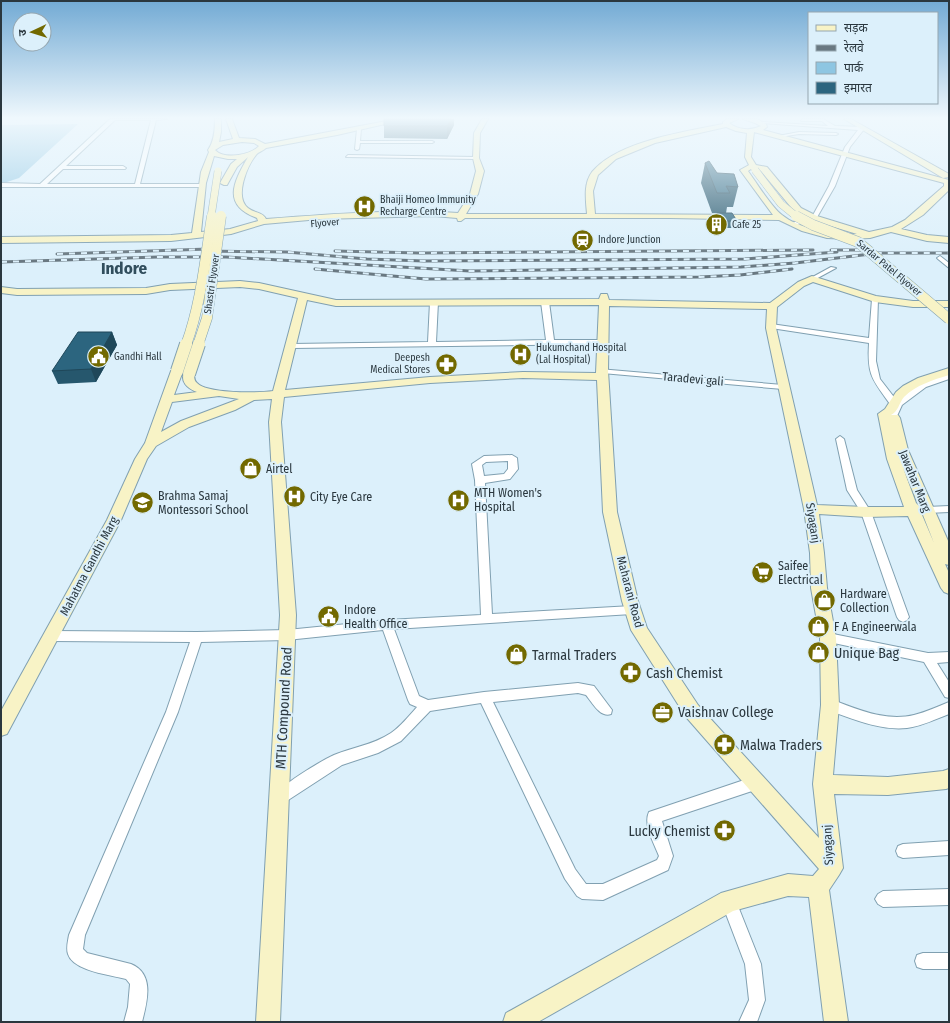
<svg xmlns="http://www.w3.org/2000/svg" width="950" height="1023" viewBox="0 0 950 1023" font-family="'Fira Sans Condensed','Noto Sans Devanagari',sans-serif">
  <rect width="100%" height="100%" fill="#dcf0fb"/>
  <polygon fill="#8ec6e2" points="78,124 19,178 1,184 1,125"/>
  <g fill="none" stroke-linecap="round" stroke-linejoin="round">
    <defs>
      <g id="street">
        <path d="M110,119H167L156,120L140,184H202L205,186L204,187H1V183L40,184ZM115,120H151L135,184H47L63,169H125L126,168L123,166H66Z"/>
        <polygon points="803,119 823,119 835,126 863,127 865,128 850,147 835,186 816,219 794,226 791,224 792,223 812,217 829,186 845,147 858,130 761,123 763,122 828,126 822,121 801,121"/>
        <polygon points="359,128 361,129 360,141 432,141 434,142 432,143 360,143 359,149 357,150 355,149 357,129"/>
        <polygon points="799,132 836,133 838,134 836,135 799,134 780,137 778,136"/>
        <polygon points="348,155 476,157 478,158 476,159 346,157"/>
        <polygon points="940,256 949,263 949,268 938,259 937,258"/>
        <polygon points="831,267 836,268 814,280 809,279"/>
        <path d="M875,297L878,299L876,361L880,379L897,401L920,383L949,374V379L926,387L902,405L897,416L893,419L889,416L894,404H890C872,379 867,375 869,343L771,328L767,326L771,324L869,338L872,299Z"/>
        <polygon points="434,300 438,302 436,342 546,340 541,302 545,300 549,302 554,340 602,340 606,342 602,344 292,348 288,346 292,344 428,342 430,302"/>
        <polygon points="599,369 783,385 787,387 783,389 602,373 599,373"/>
        <polygon points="840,436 844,439 857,490 871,512 909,617 907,620 903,622 899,620 897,617 861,512 847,490 836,439"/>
        <path d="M512,455L517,458L518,469L510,479L485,483L492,614L632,606L636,607L638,610L636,613L632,614L394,629L419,696L428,700L484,692L578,683L594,686L612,710L611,714C600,718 592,702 586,695L578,693L493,702L575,869L586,884H603L657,860L659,856C654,843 643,825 649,812L756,776L761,778L763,783L761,788L662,821L673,856L668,870L603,900L582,899L577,896L565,879L481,703L430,711L401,741L378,753L342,765L279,806L274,804L272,799C277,787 321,761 334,755C353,747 373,745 391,733C400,727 409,716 417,707L410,704L408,700L383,630L287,640L201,642L178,712L85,935L83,949L87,953L131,964C155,974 147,1002 142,1022H124L128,1007L130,984L126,979C111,975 73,971 68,954C66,948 68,941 69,935L166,712L190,642L51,641L47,639L45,636L47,633L51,631L197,632L287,630L387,620L481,615L475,480L472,464L484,456ZM508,461V469L504,474L484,476L482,465L486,462Z"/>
        <polygon points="949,506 949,512 927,513 922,510 927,507"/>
        <polygon points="828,633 928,653 949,652 949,662 937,663 949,682 949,698 945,697 924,662 824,641 822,638 824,635"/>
        <path d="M830,699C857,709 885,722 914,715C926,712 937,707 949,702V714C936,719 922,726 907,728C879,731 851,718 825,709L824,705L825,701Z"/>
        <polygon points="949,841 949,855 903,858 898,856 896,851 898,846 903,844"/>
        <polygon points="949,889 949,905 883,907 878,904 875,899 878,894 883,891"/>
        <polygon points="729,893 734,896 761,964 765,1000 757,1022 739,1022 749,1000 745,964 721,901 724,896"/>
        <polygon points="923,953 949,953 949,969 923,969 917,967 915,961 917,955"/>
      </g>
      <g id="secondary">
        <path d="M215,119H221V132L219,142L233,139L226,119H232L239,138L255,139L265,144L397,119H407L337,135L266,148C263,151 258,152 256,155C247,166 234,197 248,208C254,213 263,212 266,219C330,214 394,209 458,213L470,194L476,171L473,158L474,133L482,119H488L480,133L479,158L484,171L478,194L466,214H587C586,201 583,184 592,172C618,141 684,132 723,124V122L727,119H738L729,123C738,130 751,131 761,126L755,123L743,119H757L766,124L767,127L763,130L949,180V190L923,215L901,229L927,235L949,237V243L927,241L891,232L870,238L850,239L827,238L802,231L779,220L670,218H465L461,221H458L457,218L434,216L320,219L264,224L231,234L171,241L1,243V237L171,235L192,233L201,172L209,152L208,150C214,142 215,130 215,119ZM726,127L736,131L747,133L745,157L749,165L740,170L773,215L595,214L593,191L598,175L616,159L655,143ZM754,132L944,183V186L905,220L892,227L869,232L817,216L801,208L767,167L756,165L751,157ZM242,142L254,143L259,146C251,155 224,160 215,150L223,145ZM214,156L228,159H237L231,164L220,183L224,185H227L237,167L248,157C233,183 222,205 257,218L258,221L230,229L201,232L206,183ZM751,169L755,172L759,170L761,171L795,212L811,220L857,234C836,236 799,229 782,215C772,208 756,182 748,171Z"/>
        <polygon points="844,119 851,119 949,174 949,177 943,178"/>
        <path d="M812,276L876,296L913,301H949V307H913L875,302L813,282L804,286L777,307L776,328L817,505L866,507H904L887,459L878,414L885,409L896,392L903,386L918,378L949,368V375C933,380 916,385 904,397C899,403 898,412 891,415H898L900,418L908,450L949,543V565L945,564L949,573V594L944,592L941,588L908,516L866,517L819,514L824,553L827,588L836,638L839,705L833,775L888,777L943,771L949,769V788L946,789L888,795L834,794L843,868L839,875L829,890L848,1022H824L809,897L788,896L733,911L538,1022H503L506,1013L721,893L788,874L813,876L819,869L686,717L631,630L622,601L603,512L597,380L523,378L430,383L284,397L281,422L296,615L280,1022H256L280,615L269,422L272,399L254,400L235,410L189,427L156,446L147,459L121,520L7,734L1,736V711L107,520L135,459L145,443L171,371L177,368L183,371L174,395L197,392C188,389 179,381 185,372H193C195,375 193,380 197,383C207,394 258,393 273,391L298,298L259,289L240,287L170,290L146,294L17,295L1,293V287L17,289L146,288L170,284L240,281L259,283L336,300L599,299L601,294H607L609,300L770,303L798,282ZM307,300L336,306L599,305L596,373L523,372L430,377L285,390ZM609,306L767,309L766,328L804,509L810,553L811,588L820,638L821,705L813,784L819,838L698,705L647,628L638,601L617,512L608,371ZM219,396L239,399L181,421L161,432L172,402ZM903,468L919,506L916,503ZM922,515H923L934,543Z"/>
      </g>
    </defs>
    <use href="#street" stroke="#80a0b1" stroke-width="2"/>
    <use href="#secondary" stroke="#80a0b1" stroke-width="2"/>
    <use href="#street" fill="#fff" fill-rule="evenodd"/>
    <use href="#secondary" fill="#f8f3c6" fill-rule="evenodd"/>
    <defs>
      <g id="rail">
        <polyline points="831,250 867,250"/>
        <polyline points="204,251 287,252 367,259 424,261 745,259 837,252"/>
        <polyline points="335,251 420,253 813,250"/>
        <polyline points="57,254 209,249"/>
        <polyline points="1,262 158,257 226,257 470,271 741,267 795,263 879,253 949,253"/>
        <polyline points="315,269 426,279 700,277 740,275 792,269"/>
      </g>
    </defs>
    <use href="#rail" stroke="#697881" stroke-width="3"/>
    <use href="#rail" stroke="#dcf0fb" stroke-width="2" stroke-dasharray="6" stroke-linecap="butt"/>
    <defs>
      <g id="secondary-bridge-far2">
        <polyline points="755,170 781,204 797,217"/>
        <polyline points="211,217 218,171"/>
        <polyline points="221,217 221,215"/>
      </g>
      <g id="secondary-bridge-far1">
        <polyline points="796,216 813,225 858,242 949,319"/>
        <path d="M186,345C201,304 205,260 212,216"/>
        <polyline points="198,345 207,318 221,216"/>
      </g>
      <g id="secondary-bridge">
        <polyline points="177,371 186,344"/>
        <polyline points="189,374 199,344"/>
      </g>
    </defs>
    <use href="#secondary-bridge-far2" stroke="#80a0b1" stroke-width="8" stroke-linecap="butt"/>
    <use href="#secondary-bridge-far1" stroke="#80a0b1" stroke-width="11" stroke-linecap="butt"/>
    <use href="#secondary-bridge" stroke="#80a0b1" stroke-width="14" stroke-linecap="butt"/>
    <use href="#secondary-bridge-far2" stroke="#f8f3c6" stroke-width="7"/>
    <use href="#secondary-bridge-far1" stroke="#f8f3c6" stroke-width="10"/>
    <use href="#secondary-bridge" stroke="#f8f3c6" stroke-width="12"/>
  </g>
  <g fill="#26576d">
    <polygon points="454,125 447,139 384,138 384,126"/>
    <polygon points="705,163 717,173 738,187 733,207 727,207 726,213 737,221 735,228 718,228 715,220 717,213 712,213 701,183"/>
    <polygon points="112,332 117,345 96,382 58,384 52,371"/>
  </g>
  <g fill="#1f4759">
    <polygon points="451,119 454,119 454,125 447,139 447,126"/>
    <polygon points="112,332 117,345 96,382 91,369"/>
  </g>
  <g fill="#2c657f" stroke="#1f4759">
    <polygon points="384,119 451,119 447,126 384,126"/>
    <polygon points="709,161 717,173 734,174 738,187 726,186 730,193 717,193 705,163"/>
    <polygon points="717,213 732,213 737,221 720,221"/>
    <polygon points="78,332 112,332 91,369 52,371"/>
  </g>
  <linearGradient id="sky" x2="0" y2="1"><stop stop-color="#72aad4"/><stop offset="0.45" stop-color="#eff8fd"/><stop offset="1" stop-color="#eff8fd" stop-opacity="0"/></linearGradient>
  <rect width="950" height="262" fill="url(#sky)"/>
  <defs>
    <symbol id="hospital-disc" viewBox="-11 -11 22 22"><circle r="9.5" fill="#726900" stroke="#dcf0fb"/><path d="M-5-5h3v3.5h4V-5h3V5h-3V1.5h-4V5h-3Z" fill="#fff"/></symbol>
    <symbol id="building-disc" viewBox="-11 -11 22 22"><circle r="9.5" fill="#726900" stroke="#dcf0fb"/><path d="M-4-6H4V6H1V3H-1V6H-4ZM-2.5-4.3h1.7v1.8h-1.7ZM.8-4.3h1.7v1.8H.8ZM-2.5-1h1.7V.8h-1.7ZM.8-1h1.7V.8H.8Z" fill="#fff"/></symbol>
    <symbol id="station-disc" viewBox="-11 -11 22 22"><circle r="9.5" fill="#726900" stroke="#dcf0fb"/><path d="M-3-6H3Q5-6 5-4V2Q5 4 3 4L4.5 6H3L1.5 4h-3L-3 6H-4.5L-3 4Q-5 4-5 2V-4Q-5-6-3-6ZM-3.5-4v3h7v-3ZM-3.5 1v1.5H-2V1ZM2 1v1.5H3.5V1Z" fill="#fff"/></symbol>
    <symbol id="civic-disc" viewBox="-11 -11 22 22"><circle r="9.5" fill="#726900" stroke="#dcf0fb"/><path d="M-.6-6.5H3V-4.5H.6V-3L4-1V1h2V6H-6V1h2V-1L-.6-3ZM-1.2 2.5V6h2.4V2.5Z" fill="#fff"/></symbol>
    <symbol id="pharmacy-disc" viewBox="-11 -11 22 22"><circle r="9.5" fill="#726900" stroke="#dcf0fb"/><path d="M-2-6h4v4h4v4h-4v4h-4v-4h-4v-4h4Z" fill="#fff"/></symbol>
    <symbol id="shop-disc" viewBox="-11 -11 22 22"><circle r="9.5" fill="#726900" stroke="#dcf0fb"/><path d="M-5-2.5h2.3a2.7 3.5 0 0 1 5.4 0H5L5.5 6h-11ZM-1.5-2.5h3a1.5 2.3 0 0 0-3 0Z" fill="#fff"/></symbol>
    <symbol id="school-disc" viewBox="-11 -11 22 22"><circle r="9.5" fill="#726900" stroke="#dcf0fb"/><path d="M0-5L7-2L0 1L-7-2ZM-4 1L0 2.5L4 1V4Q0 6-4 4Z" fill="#fff"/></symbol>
    <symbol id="supermarket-disc" viewBox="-11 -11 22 22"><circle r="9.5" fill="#726900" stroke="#dcf0fb"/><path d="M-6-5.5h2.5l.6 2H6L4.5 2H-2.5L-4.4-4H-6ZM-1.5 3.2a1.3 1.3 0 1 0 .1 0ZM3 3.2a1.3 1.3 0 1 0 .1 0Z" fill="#fff"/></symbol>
    <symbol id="office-disc" viewBox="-11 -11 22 22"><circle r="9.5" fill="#726900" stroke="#dcf0fb"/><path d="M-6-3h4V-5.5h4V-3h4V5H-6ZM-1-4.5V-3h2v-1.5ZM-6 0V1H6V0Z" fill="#fff"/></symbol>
  </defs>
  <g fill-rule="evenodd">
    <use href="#hospital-disc" x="352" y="194" width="25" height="25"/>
    <use href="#building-disc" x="704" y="212" width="25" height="25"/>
    <use href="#station-disc" x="570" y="228" width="25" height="25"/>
    <use href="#hospital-disc" x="508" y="342" width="25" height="25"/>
    <use href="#civic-disc" x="86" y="344" width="25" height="25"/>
    <use href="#pharmacy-disc" x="434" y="352" width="25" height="25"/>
    <use href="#shop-disc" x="238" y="456" width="25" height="25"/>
    <use href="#hospital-disc" x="282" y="484" width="25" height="25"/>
    <use href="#hospital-disc" x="446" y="488" width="25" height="25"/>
    <use href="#school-disc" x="130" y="490" width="25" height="25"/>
    <use href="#supermarket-disc" x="750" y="560" width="25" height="25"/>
    <use href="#shop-disc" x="812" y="588" width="25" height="25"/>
    <use href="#civic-disc" x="316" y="604" width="25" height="25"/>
    <use href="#shop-disc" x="806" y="614" width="25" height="25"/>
    <use href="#shop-disc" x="806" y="640" width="25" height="25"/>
    <use href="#shop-disc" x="504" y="642" width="25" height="25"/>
    <use href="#pharmacy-disc" x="618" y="660" width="25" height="25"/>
    <use href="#office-disc" x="650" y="700" width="25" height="25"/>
    <use href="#pharmacy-disc" x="712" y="732" width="25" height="25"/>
    <use href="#pharmacy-disc" x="712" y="818" width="25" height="25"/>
  </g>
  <g text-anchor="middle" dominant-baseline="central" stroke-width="4" stroke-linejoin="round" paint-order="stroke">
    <g font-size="10" fill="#2a373e" stroke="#dcf0fb" text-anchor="start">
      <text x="380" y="200">Bhaiji Homeo Immunity<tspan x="380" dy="12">Recharge Centre</tspan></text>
      <text x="732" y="225">Cafe 25</text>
      <text x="598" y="240">Indore Junction</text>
      <text x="536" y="348">Hukumchand Hospital<tspan x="536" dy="12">(Lal Hospital)</tspan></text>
      <text x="114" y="357">Gandhi Hall</text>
      <text x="430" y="358" text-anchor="end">Deepesh<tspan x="430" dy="12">Medical Stores</tspan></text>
    </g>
    <g font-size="10" fill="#2a373e" stroke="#dcf0fb">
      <text transform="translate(325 223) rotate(-5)">Flyover</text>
      <text transform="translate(889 268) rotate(40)">Sardar Patel Flyover</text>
      <text transform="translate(212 284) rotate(-82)">Shastri Flyover</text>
    </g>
    <g font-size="12" fill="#2a373e" stroke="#dcf0fb">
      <text transform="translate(693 379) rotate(5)">Taradevi gali</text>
      <text transform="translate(915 481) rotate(68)">Jawahar Marg</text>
      <text transform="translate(813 523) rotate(81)">Siyaganj</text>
      <text transform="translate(89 566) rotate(-62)">Mahatma Gandhi Marg</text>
      <text transform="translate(630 592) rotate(75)">Maharani Road</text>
      <text transform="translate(828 845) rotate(-93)">Siyaganj</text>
    </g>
    <g font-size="12" fill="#2a373e" stroke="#dcf0fb" text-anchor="start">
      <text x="266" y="469">Airtel</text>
      <text x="474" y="493">MTH Women's<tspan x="474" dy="14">Hospital</tspan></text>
      <text x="158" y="496">Brahma Samaj<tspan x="158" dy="14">Montessori School</tspan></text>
      <text x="310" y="497">City Eye Care</text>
      <text x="778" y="566">Saifee<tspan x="778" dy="14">Electrical</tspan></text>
      <text x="840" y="594">Hardware<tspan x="840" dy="14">Collection</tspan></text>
      <text x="344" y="610">Indore<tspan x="344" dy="14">Health Office</tspan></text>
      <text x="834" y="627">F A Engineerwala</text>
    </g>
    <g font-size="14" fill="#2a373e" stroke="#dcf0fb" text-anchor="start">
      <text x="834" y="653">Unique Bag</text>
      <text x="532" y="655">Tarmal Traders</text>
      <text x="646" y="673">Cash Chemist</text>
      <text x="678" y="712">Vaishnav College</text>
      <text x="740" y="745">Malwa Traders</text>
      <text x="710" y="831" text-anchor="end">Lucky Chemist</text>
    </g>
    <g font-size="14" fill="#2a373e" stroke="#dcf0fb">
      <text transform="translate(284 708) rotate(-87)">MTH Compound Road</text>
    </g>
    <g font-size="17" font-weight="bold" fill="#314e5d" stroke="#dcf0fb">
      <text x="124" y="268">Indore</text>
    </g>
  </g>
  <rect width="950" height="1023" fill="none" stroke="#2a373e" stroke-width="4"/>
  <rect x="808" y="12" width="130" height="92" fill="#dcf0fb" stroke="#95a6af"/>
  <rect x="816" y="25" width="20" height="6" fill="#f8f3c6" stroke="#95a6af"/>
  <text x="844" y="32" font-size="12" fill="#2a373e">सड़क</text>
  <rect x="816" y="45" width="20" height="6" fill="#697881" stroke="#95a6af"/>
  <text x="844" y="52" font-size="12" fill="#2a373e">रेलवे</text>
  <rect x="816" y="62" width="20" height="12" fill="#8ec6e2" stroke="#95a6af"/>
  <text x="844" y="72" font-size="12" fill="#2a373e">पार्क</text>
  <rect x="816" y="82" width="20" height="12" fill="#2c657f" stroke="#95a6af"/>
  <text x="844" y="92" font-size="12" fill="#2a373e">इमारत</text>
  <g transform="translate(32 32) rotate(266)"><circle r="19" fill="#dcf0fb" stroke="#95a6af"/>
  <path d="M0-3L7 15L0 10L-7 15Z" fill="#726900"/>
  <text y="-6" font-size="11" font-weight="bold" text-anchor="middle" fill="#2a373e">उ</text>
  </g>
</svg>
